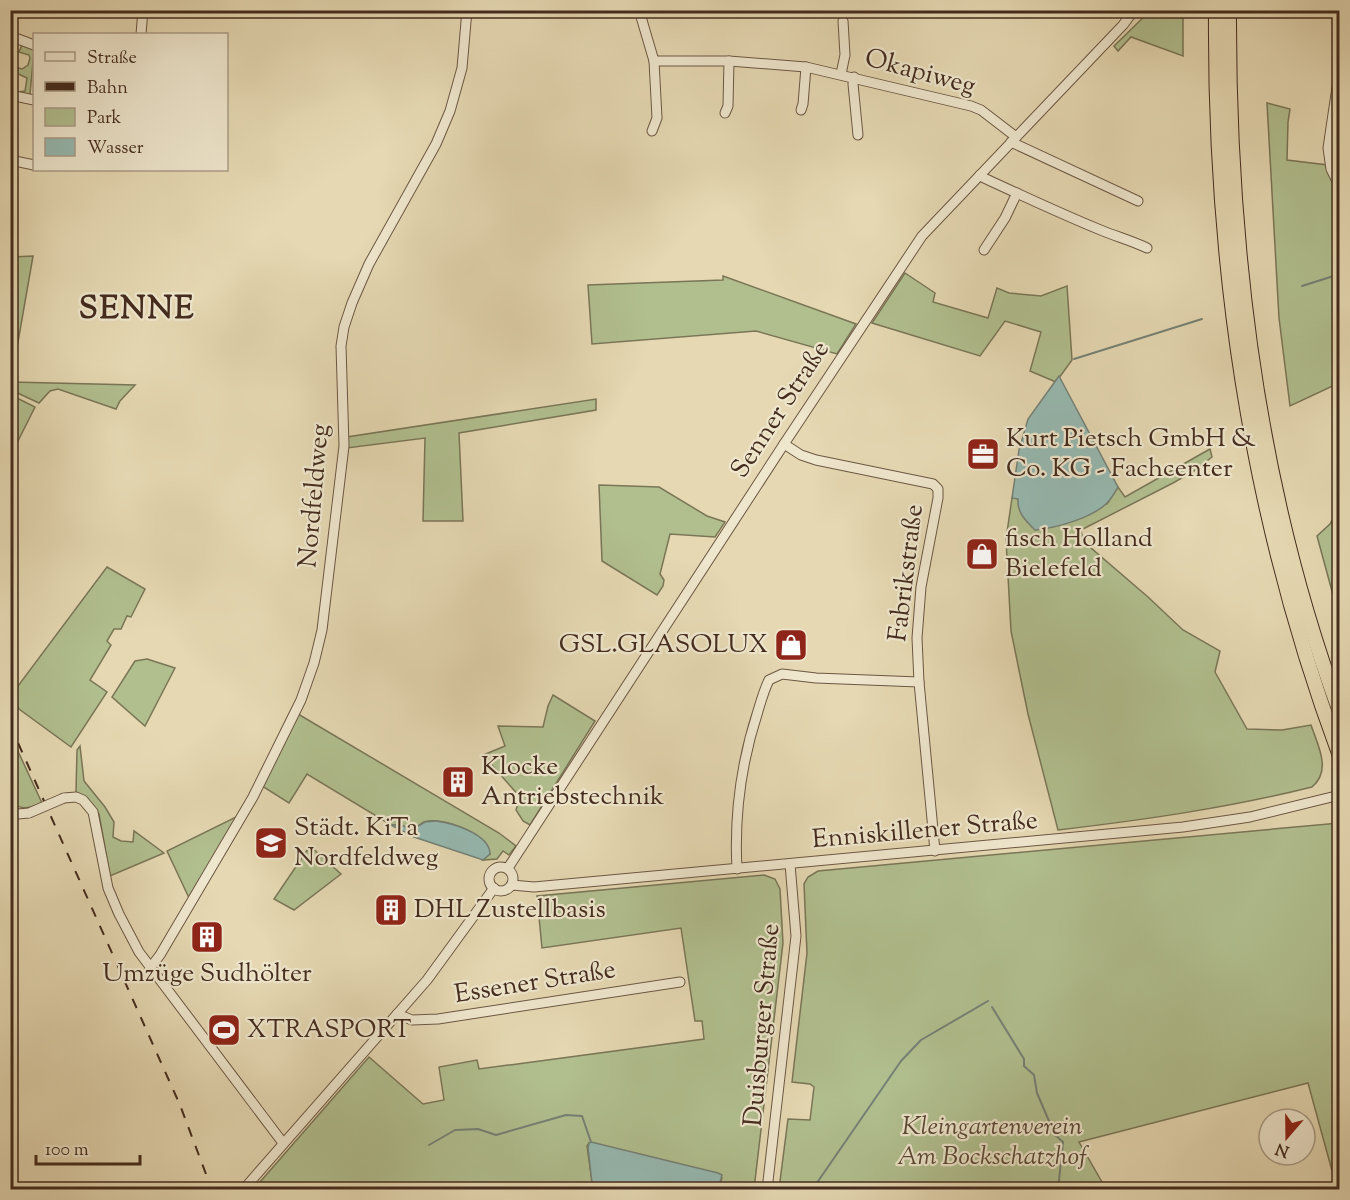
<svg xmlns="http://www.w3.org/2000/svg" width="1350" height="1200" viewBox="0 0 1350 1200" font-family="'Sorts Mill Goudy',serif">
  <rect width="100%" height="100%" fill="#e5d8b2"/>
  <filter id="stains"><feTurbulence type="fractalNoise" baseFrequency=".00333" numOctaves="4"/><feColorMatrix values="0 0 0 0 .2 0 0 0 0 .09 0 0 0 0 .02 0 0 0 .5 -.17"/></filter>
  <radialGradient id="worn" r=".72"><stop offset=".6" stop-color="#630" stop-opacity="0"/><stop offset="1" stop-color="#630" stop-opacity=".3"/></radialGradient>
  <g fill="#b1bf8f" stroke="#7a7656" stroke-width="1.5">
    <polygon points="1150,11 1183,11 1183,56 1131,37 1118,51 1114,46"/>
    <polygon points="22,45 32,48 34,51 30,94 28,96 19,94 19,92 25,91 27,78 12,71 11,75 11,66 22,69 28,65 30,58 29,55 19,52"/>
    <polygon points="1339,84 1339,179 1331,159"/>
    <polygon points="1267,103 1290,109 1288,122 1287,160 1328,165 1339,193 1339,383 1290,406 1279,318"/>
    <polygon points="33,256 11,382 135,385 120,401 116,409 58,389 50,391 39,403 11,390 11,257"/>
    <polygon points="905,273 935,293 933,302 988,318 997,288 1009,293 1041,296 1067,286 1072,360 1056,382 1030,371 1041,332 1005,321 980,356 872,323"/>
    <polygon points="723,276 856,324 837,354 756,331 592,344 588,285 723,280"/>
    <polygon points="11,395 35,407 16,445 11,442"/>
    <polygon points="596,399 596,410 459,433 463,521 423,521 425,438 347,448 347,437"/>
    <path d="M1210,449L1212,457L1194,471L1173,483L1081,530L1083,541L1148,597L1183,630L1220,651L1215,672L1247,729L1282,730L1311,725C1318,746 1332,770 1312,787C1228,808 1143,820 1058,830L1028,714L1011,631L1006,539L1012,498L1107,504L1118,487L1125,497Z"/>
    <polygon points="599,485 659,487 707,516 725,522 715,537 670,534 660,574 664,580 663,586 657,595 602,561"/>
    <polygon points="1339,509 1340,509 1339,617 1317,536 1330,524"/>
    <polygon points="107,567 145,589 131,617 127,616 121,629 114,629 107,641 111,645 90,680 107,692 71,747 19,709 12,694"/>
    <polygon points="147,659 175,668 145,726 112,697 135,661"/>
    <polygon points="553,695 595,721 530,825 523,821 516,810 520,797 483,755 505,746 498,726 543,727 548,706"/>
    <path d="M298,714L499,833L516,846L509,855L503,851L497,859L483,860L490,854C487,849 484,842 479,838C469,828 439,817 424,822C420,824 416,828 412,830L401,825H391L307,774L289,803L262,786Z"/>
    <path d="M10,734L42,803C29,808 22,811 11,802Z"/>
    <polygon points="80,746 84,781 105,807 114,822 113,837 121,841 133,842 134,831 164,853 110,876 99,814 86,798 76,792 77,750"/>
    <polygon points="242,814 190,900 167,851"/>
    <polygon points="1339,823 1339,1189 1337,1189 1308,1083 1079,1142 1106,1189 779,1189 788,1119 810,1120 814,1087 810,1084 792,1082 807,953 804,884 808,877 818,871"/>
    <polygon points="310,846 341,874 294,910 274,899"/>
    <polygon points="764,875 775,879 780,889 783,943 754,1189 718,1189 722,1178 589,1143 587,1146 592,1182 595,1185 654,1189 253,1190 369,1057 423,1104 444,1100 439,1067 477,1060 479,1069 704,1039 702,1021 695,1021 681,928 542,948 537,896"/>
  </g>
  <g fill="#96b9b1" stroke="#758176" stroke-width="1.5">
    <path d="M1059,376L1118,487C1115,492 1111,499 1107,503C1092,518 1056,528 1035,530C1026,521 1017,513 1018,499L1012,498L1019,450L1028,419Z"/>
    <path d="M436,821C452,823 490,834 490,854L483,860L414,837L391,825H401L412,830L425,822Z"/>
    <polygon points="591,1142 718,1173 722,1175 718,1189 654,1190 595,1185 592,1183 588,1148 589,1143"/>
  </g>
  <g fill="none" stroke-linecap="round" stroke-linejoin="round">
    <g stroke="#758176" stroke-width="2">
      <polyline points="1302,286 1340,274"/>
      <polyline points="1074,359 1202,319"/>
      <polyline points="992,1007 1024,1059 1024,1066 1034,1075 1037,1093 1055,1135 1063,1142 1058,1190"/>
      <polyline points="429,1145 455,1130 478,1129 496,1135 566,1115 582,1116 591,1142"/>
      <polyline points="812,1190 901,1061 921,1040 988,1001"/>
    </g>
    <defs>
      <g id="minor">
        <polyline points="639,10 654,61"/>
        <polyline points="141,34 143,10"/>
        <polyline points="10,36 34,45"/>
        <polyline points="1340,67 1328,148 1331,169 1340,187"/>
        <polyline points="841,74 845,55 843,21"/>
        <polyline points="854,77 853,84 858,135"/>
        <polyline points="10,95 34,100"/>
        <polyline points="801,110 803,104 806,67"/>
        <polyline points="725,113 728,106 729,61"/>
        <polyline points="652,131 657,118 654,61 729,61 806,67 971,106 981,110 1016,137"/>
        <polyline points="1011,142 1138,201"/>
        <polyline points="10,160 34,165"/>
        <path d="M980,175L984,178C1023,196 1063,215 1103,231C1118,237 1132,241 1147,248"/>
        <polyline points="984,250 1005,218 1017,193"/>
        <polyline points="784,444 801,455 816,460 933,484 938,489 938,498 921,587 917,638 919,682 935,851"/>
        <polyline points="64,798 76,797 83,800 93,812 108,888 119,914 139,952 283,1143"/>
        <polyline points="10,811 18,814 29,813"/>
        <circle cx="501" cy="879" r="12"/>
        <polyline points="508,868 784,444 922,236 1123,25 1134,10"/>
        <path d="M737,869C734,814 741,763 758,711C761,701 764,690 769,680L782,674L816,678L919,682"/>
        <polyline points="512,885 534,887 1183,827 1250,817 1340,795"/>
        <polyline points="150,968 160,955 253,797 301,700 314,663 322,630 344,446 341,346 344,327 352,303 369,264 436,144 450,111 462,68 467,10"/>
        <polyline points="397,1014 412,1020 438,1019 680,982"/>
        <polyline points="243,1190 427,980 494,888"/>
        <polyline points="767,1190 796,936 790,864"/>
      </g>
      <g id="highway">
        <path d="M1216,10C1214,264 1251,517 1340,756"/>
        <path d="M1229,10C1228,248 1257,488 1340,712"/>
      </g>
    </defs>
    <use href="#minor" stroke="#6c5743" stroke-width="11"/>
    <use href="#highway" stroke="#442c1e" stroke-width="16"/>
    <use href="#minor" stroke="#eee6cd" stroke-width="9"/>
    <use href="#highway" stroke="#e5d8b2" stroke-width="14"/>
    <polyline stroke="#442c1e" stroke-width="2" stroke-dasharray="10 10" stroke-linecap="butt" points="10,725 180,1105 212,1190"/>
    <defs>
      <polyline id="minor-bridge" points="29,813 64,798"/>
    </defs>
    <use href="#minor-bridge" stroke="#6c5743" stroke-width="11" stroke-linecap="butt"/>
    <use href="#minor-bridge" stroke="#eee6cd" stroke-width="9"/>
  </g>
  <defs>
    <symbol id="office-square" viewBox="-11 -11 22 22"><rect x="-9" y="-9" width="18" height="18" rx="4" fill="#8f2418" stroke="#eee6cd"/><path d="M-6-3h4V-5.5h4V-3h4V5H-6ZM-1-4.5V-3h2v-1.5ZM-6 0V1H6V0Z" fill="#fff"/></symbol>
    <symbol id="shop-square" viewBox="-11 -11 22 22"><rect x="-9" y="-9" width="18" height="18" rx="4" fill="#8f2418" stroke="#eee6cd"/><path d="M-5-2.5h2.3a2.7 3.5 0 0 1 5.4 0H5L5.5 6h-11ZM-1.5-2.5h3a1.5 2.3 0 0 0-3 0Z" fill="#fff"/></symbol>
    <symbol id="building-square" viewBox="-11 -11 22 22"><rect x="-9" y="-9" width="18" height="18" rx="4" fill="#8f2418" stroke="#eee6cd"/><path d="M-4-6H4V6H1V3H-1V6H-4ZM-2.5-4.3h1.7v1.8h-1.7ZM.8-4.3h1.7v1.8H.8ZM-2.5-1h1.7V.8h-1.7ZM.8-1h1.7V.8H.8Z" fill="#fff"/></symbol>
    <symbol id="school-square" viewBox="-11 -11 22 22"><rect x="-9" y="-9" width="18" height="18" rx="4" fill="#8f2418" stroke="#eee6cd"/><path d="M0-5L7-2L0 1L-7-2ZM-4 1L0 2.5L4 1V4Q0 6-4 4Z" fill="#fff"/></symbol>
    <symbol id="stadium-square" viewBox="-11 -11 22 22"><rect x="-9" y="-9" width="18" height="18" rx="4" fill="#8f2418" stroke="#eee6cd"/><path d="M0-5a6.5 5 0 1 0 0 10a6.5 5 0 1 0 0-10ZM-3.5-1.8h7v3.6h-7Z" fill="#fff"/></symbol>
  </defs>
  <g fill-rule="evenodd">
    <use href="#office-square" x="964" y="435" width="38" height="38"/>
    <use href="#shop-square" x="963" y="535" width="38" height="38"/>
    <use href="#shop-square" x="772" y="626" width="38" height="38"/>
    <use href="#building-square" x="439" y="763" width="38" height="38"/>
    <use href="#school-square" x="252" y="824" width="38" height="38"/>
    <use href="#building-square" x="372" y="891" width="38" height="38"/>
    <use href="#building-square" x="188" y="918" width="38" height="38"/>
    <use href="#stadium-square" x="205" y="1011" width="38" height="38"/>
  </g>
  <g text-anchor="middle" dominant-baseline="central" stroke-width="4.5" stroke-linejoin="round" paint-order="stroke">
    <g font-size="26" fill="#442c1e" stroke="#eee6cd">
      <text transform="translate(920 73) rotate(15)">Okapiweg</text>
      <text transform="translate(781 410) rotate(-57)">Senner Straße</text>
      <text transform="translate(315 496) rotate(-85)">Nordfeldweg</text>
      <text transform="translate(907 573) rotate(-83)">Fabrikstraße</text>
      <text transform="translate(925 831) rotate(-5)">Enniskillener Straße</text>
      <text transform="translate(535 983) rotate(-9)">Essener Straße</text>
      <text transform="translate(763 1025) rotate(-85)">Duisburger Straße</text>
    </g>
    <g font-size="26" fill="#442c1e" stroke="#eee6cd" text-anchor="start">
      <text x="1006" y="439">Kurt Pietsch GmbH &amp;<tspan x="1006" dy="30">Co. KG - Fachcenter</tspan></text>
      <text x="1005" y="539">fisch Holland<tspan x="1005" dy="30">Bielefeld</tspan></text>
      <text x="768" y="645" text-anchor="end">GSL.GLASOLUX</text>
      <text x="481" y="767">Klocke<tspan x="481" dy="30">Antriebstechnik</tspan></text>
      <text x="294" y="828">Städt. KiTa<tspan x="294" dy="30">Nordfeldweg</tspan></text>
      <text x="414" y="910">DHL Zustellbasis</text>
      <text x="207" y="974" text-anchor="middle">Umzüge Sudhölter</text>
      <text x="247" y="1030">XTRASPORT</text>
    </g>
    <g font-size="26" font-style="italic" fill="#5a4935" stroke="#eee6cd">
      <text x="992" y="1127">Kleingartenverein<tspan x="992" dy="30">Am Bockschatzhof</tspan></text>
    </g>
    <g font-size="32" font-weight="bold" letter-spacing="1.5" fill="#442c1e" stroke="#eee6cd">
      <text x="137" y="310">SENNE</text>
    </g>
  </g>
  <rect width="1350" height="1200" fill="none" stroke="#e5d8b2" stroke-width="36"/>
  <rect x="12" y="12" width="1326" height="1176" fill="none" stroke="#442c1e" stroke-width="3"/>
  <rect x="18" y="18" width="1314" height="1164" fill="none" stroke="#442c1e" stroke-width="1.5"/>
  <rect x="33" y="33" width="195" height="138" fill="#eee6cd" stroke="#aa9c87" stroke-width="1.5"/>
  <rect x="45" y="52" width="30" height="9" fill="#eee6cd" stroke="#aa9c87" stroke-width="1.5"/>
  <text x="87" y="63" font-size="18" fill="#442c1e">Straße</text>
  <rect x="45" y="82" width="30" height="9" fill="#442c1e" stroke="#aa9c87" stroke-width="1.5"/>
  <text x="87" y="93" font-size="18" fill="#442c1e">Bahn</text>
  <rect x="45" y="108" width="30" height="18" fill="#b1bf8f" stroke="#aa9c87" stroke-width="1.5"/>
  <text x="87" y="123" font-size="18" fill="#442c1e">Park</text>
  <rect x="45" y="138" width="30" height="18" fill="#96b9b1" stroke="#aa9c87" stroke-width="1.5"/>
  <text x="87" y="153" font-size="18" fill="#442c1e">Wasser</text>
  <g transform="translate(1287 1137) rotate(200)"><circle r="28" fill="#eee6cd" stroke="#aa9c87" stroke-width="1.5"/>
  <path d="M0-4.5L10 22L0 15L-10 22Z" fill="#8f2418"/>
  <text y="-9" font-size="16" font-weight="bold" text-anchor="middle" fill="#442c1e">N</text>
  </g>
  <path d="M36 1155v9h104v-9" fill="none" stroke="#442c1e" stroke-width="3"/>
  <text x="45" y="1155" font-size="18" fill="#442c1e" stroke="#eee6cd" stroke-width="4.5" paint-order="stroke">100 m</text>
  <rect width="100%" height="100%" filter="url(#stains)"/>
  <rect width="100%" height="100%" fill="url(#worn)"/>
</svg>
